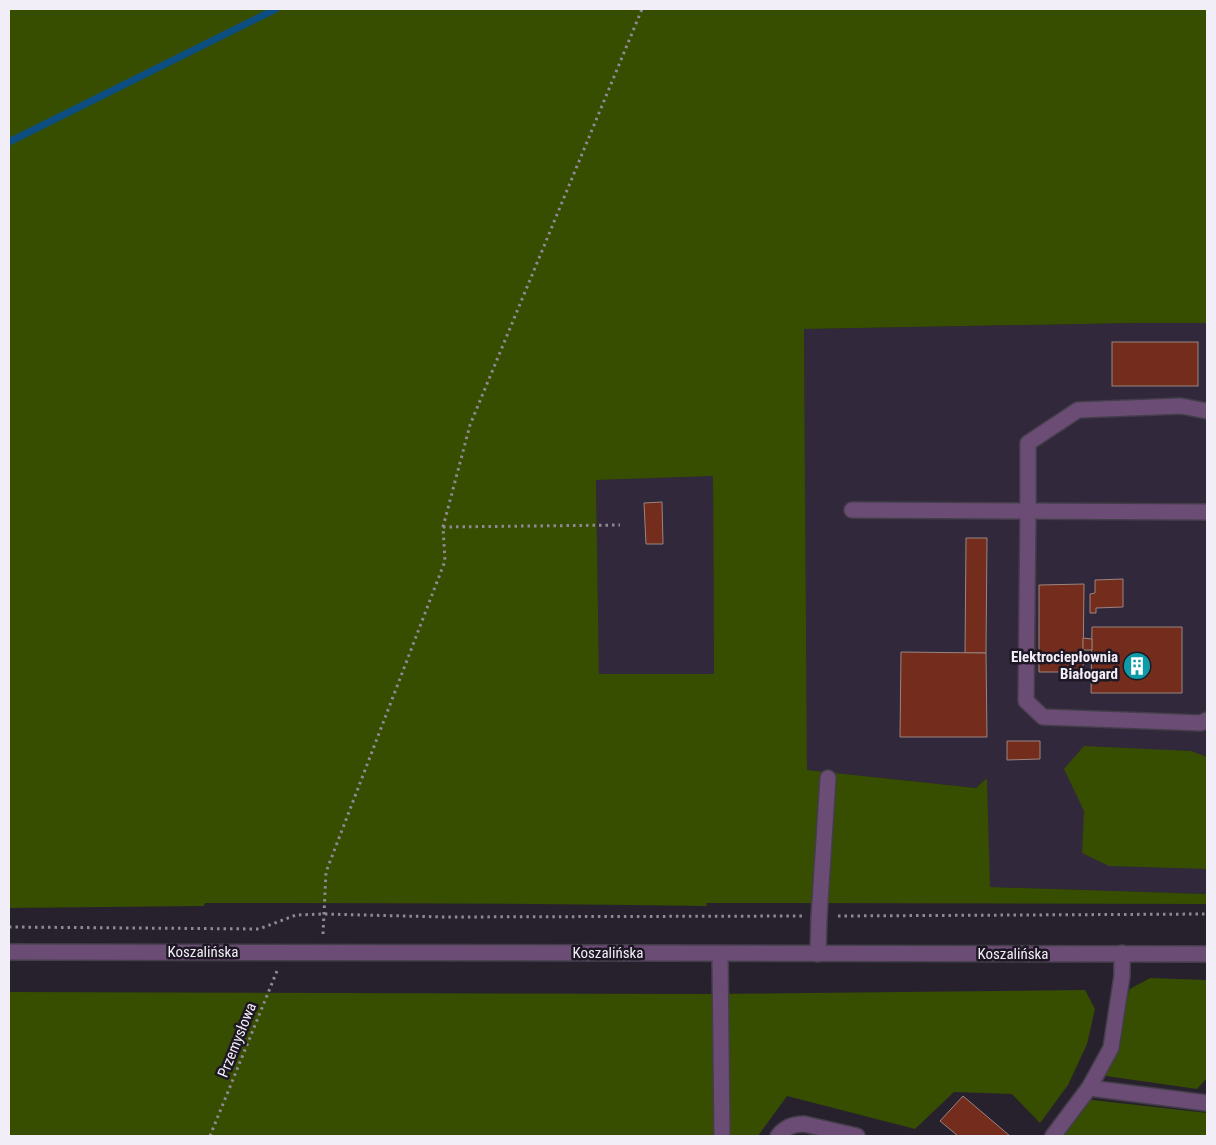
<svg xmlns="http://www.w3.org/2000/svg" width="1216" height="1145" viewBox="0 0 1216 1145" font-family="'Roboto Condensed',sans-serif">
  <rect width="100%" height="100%" fill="#27212e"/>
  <g fill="#31283b">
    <polygon points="1133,323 1207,323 1207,894 989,887 987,779 976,788 807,770 804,329"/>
    <polygon points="713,475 714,674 599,674 596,480"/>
  </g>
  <g fill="#374d00" fill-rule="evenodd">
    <path d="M9,9H1207V323H1133L804,329L807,770L976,788L987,778L990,887L1207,894V904L706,903L707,906C539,903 372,903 205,903L204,906L9,908ZM713,476L714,674H599L596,480Z"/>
    <polygon points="1084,746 1191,751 1207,757 1207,869 1109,866 1082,853 1084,811 1064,769"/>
    <polygon points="1150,978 1207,980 1207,1078 1197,1089 1099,1075 1130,989"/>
    <polygon points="1085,990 1095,1009 1087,1044 1068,1085 1040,1123 1012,1094 954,1092 915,1129 787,1096 758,1136 9,1136 9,992 707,994"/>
    <polygon points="1084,1099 1207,1113 1207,1136 1056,1136"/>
  </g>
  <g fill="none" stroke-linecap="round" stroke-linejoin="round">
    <polyline stroke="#0c4e81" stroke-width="7" points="9,142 276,9"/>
  </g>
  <g fill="#742d1d" stroke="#9a8580">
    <rect x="1112" y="342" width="86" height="44"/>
    <polygon points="662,502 663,544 646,544 644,503"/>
    <polygon points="966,538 987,538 986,653 965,653"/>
    <polygon points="1123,579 1123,607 1096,608 1096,613 1090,613 1090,594 1095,593 1095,580"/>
    <polygon points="1084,584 1083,672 1039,672 1039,585"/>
    <polygon points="1092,627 1182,627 1182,693 1091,693"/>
    <polygon points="1083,638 1092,639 1092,650 1083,650"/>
    <polygon points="901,652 986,653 987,737 900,737"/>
    <polygon points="1007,741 1040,741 1040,759 1007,760"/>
    <polygon points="963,1096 1010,1136 958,1136 940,1121"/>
  </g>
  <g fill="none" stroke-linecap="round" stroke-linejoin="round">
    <defs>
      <g id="minor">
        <polyline points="1207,411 1181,406 1078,410 1028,443 1028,511 1026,701 1043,717 1201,723 1207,720"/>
        <polyline points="852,510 1207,512"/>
        <polyline points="9,952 1207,954"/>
        <polyline points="720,954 722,1136"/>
        <polyline points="818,954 819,917 828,778"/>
        <polyline points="1089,1088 1207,1103"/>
        <path d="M778,1136C785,1127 793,1124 804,1124L857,1136"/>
        <polyline points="1053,1136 1089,1088 1111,1048 1122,976 1122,953"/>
      </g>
    </defs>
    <use href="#minor" stroke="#433e4a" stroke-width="18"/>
    <g stroke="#8e8994" stroke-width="3" stroke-dasharray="2.5 4" stroke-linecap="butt">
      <polyline points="443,527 620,525"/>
      <polyline points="838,916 1207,914"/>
      <polyline points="9,927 259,929 296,915 324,914 444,917 802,916"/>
      <polyline points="323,934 326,872 445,561 443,527 470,425 642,9"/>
      <polyline points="210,1136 277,971"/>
    </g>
    <use href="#minor" stroke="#6b4c74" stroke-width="15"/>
  </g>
  <defs>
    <symbol id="building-disc" viewBox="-11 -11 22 22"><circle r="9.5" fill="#0f9aa8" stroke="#1e1825"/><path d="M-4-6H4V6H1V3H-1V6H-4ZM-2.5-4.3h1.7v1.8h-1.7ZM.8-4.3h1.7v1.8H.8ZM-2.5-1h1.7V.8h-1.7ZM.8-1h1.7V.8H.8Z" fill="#fff"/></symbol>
  </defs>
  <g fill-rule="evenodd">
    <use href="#building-disc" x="1121" y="650" width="32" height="32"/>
  </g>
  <g text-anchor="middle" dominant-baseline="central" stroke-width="5" stroke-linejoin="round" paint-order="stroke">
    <g font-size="15" font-weight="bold" fill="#f2eef7" stroke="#1e1825" text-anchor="end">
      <text x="1118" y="657">Elektrociepłownia<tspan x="1118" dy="17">Białogard</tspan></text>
    </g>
    <g font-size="15" fill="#f2eef7" stroke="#1e1825">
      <text x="203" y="952">Koszalińska</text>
      <text x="608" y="953">Koszalińska</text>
      <text x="1013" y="954">Koszalińska</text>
      <text transform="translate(237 1040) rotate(-68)">Przemysłowa</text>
    </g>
  </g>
  <rect width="1216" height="1145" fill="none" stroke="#f2eef7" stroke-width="20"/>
</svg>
